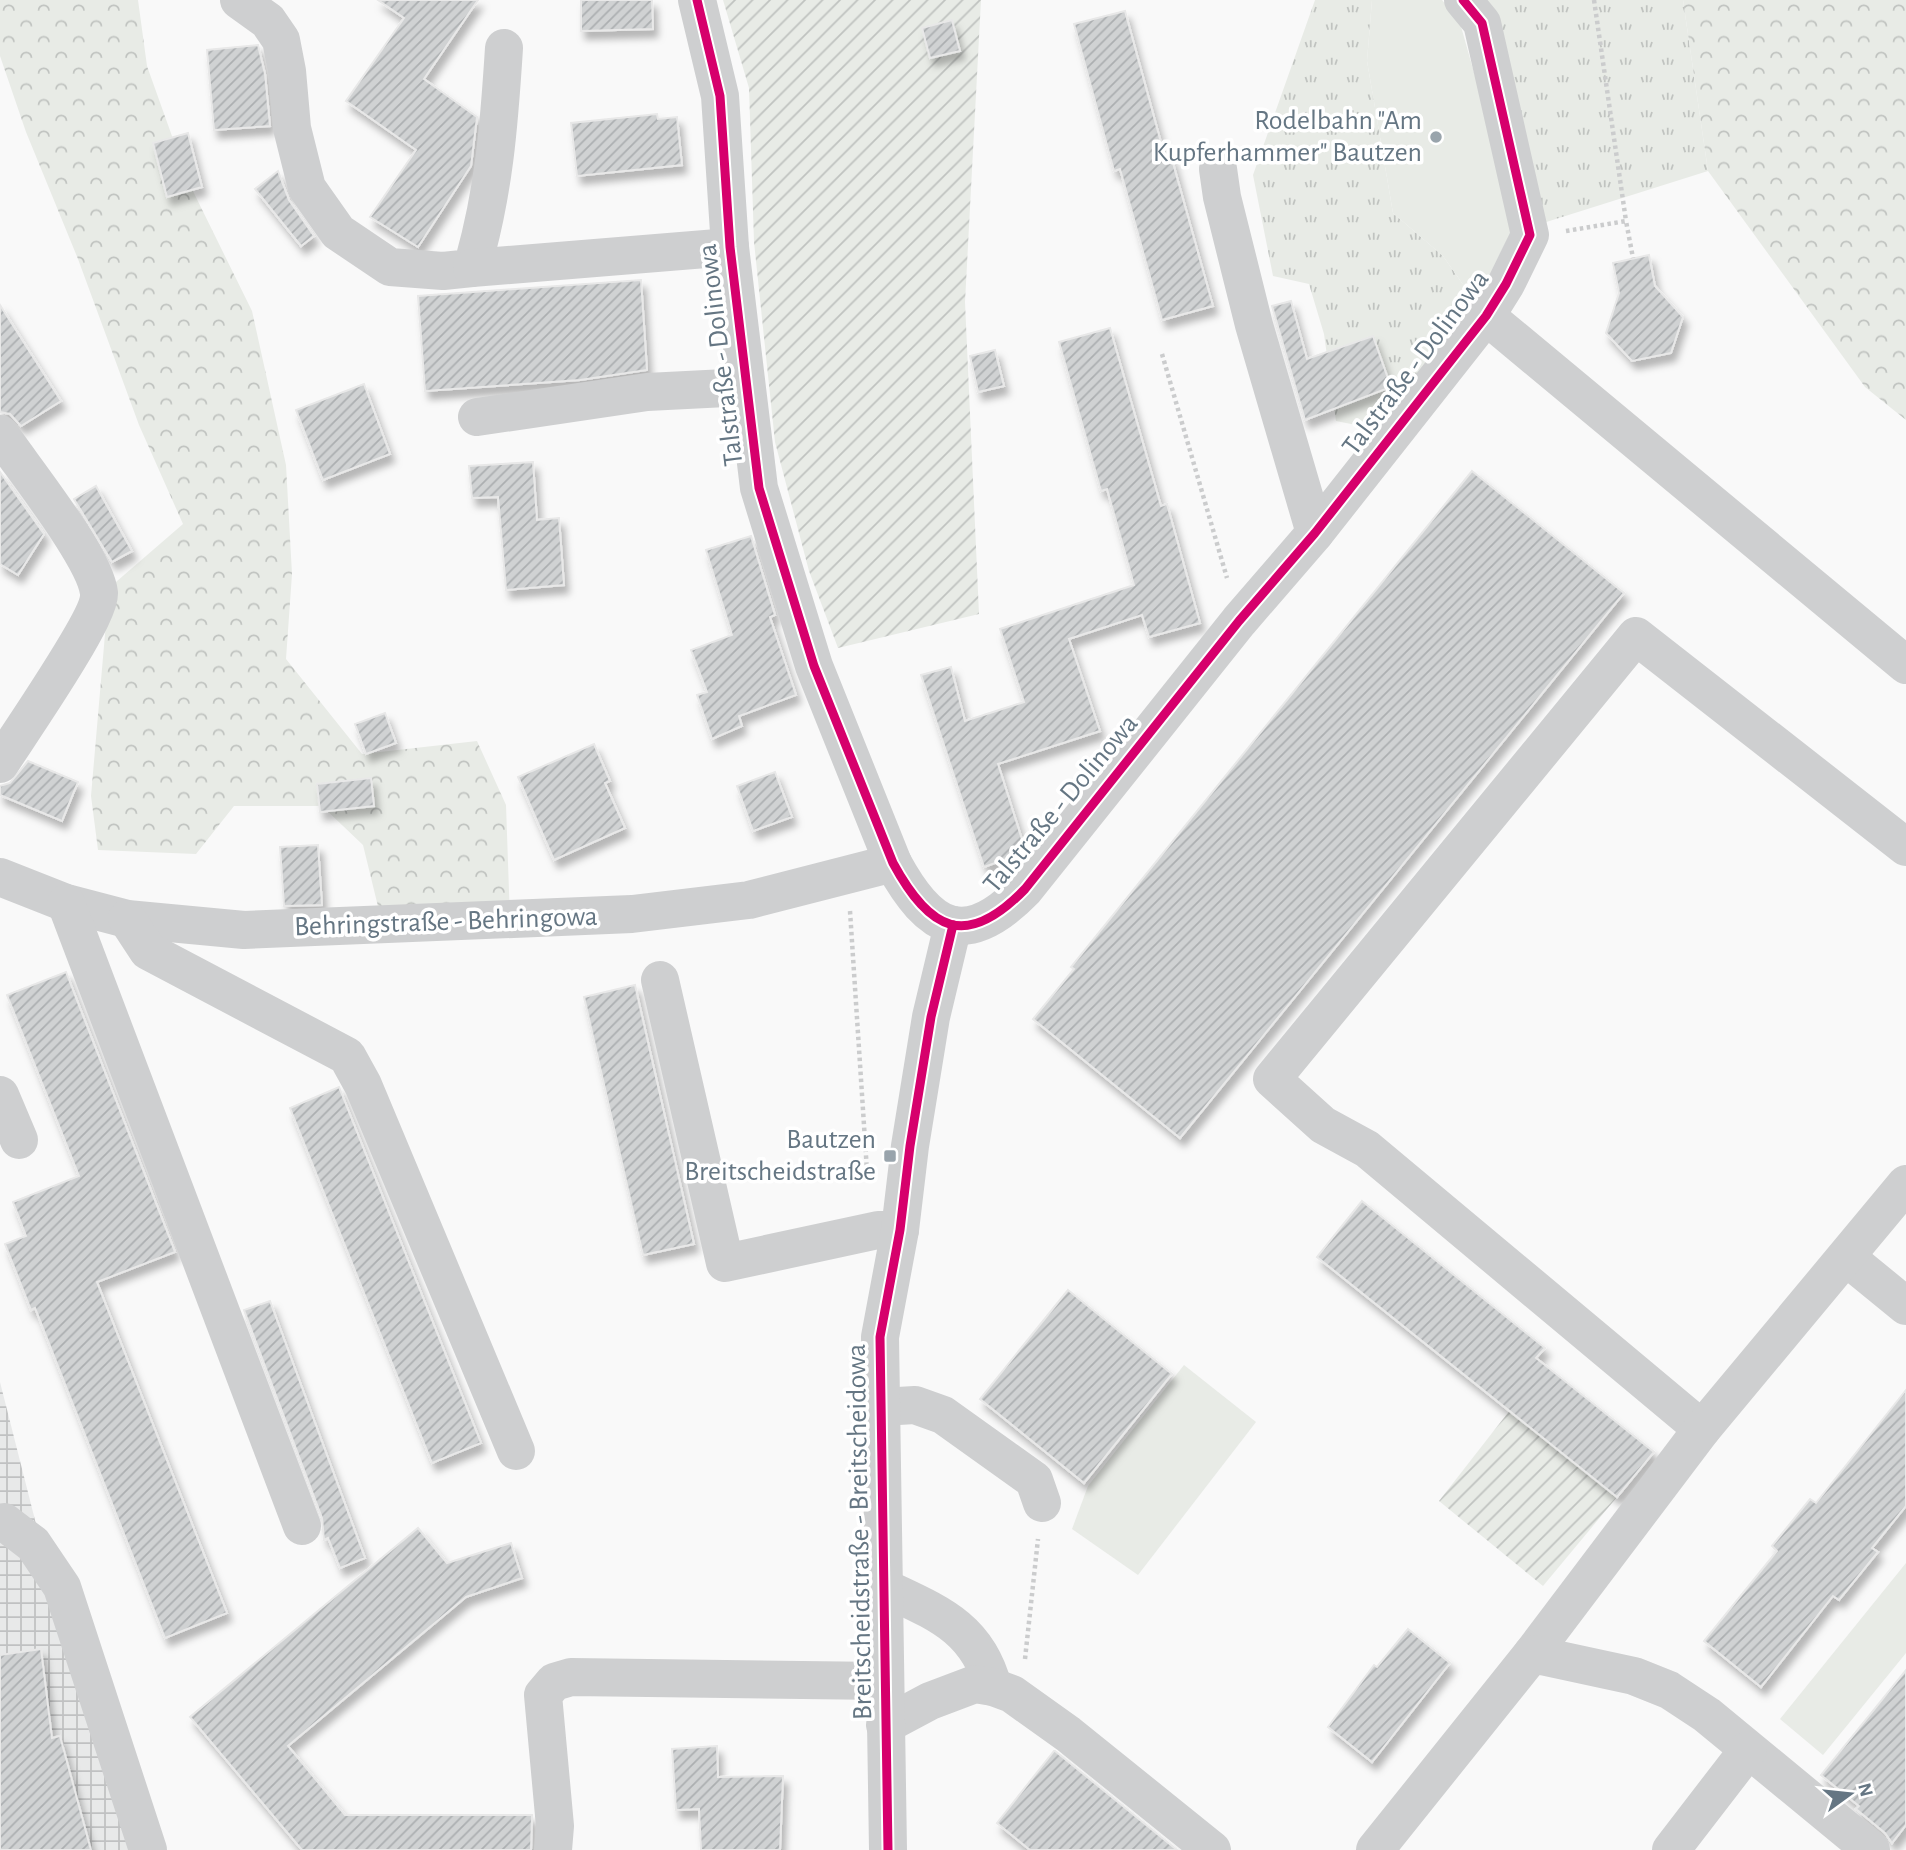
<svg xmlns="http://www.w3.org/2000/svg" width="1906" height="1850" viewBox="0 0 1906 1850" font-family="'Alegreya Sans',sans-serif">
  <defs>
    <pattern id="industrial-grid" width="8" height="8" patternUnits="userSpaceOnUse" patternTransform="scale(1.75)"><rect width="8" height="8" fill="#e8e9e9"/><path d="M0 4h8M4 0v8" fill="none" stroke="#c0c1c2"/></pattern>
    <pattern id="grass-tufts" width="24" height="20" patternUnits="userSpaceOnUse" patternTransform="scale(1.75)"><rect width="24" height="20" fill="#e8ebe6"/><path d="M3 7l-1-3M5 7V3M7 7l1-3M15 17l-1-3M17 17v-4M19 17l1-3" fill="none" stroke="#c0c3c0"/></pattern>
    <pattern id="forest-crowns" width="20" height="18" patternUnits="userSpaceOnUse" patternTransform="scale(1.75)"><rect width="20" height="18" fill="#e8ebe6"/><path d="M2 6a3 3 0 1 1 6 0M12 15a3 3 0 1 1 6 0" fill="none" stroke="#c0c3c0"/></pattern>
    <pattern id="garden-furrows" width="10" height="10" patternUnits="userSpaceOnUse" patternTransform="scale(1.75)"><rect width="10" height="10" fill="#e8ebe6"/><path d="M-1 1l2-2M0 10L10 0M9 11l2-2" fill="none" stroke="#c0c3c0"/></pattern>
    <pattern id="building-hatch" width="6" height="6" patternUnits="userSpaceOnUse" patternTransform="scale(1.75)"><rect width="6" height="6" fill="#d0d2d3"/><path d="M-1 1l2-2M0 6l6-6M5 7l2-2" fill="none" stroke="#acafb1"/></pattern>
    <filter id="shadow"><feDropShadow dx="4.5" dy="8" stdDeviation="3.5" flood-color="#0004"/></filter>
  </defs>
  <rect width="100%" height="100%" fill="#f9f9f9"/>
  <polygon fill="url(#industrial-grid)" points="0,1382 53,1591 134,1850 0,1850"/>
  <g fill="url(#grass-tufts)">
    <polygon points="1315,0 1372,0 1367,61 1393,213 1443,256 1476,303 1433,366 1366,427 1336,421 1324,334 1309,284 1273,276 1253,175"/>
    <polygon points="1481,0 1683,0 1708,171 1540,224"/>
  </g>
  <g fill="url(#forest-crowns)">
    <polygon points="0,0 138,0 147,66 188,181 252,311 286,465 292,574 286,659 362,754 477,741 506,805 510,920 383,927 363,845 322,806 234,806 196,854 98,850 91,796 109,588 183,524 139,425 78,259 26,132 0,56"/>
    <polygon points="1683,0 1906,0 1906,420 1865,387 1708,171"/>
  </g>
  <g fill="url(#garden-furrows)">
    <polygon points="723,0 981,0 965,302 979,614 838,648 809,571 775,442 754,242 749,88"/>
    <polygon points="1510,1410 1617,1497 1543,1586 1439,1501"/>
  </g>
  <g fill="#e8ebe6">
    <polygon points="1372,0 1442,0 1460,23 1516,221 1476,303 1443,256 1393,213 1367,61"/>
    <polygon points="1184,1365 1256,1422 1138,1575 1072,1529 1088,1486"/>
    <polygon points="1906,1563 1906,1653 1823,1755 1780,1719"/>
  </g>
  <g fill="url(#building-hatch)" stroke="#e8e8e8" stroke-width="2" filter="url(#shadow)">
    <polygon points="378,0 478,0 424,79 477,117 471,166 418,247 370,217 416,150 346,101 404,18"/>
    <polygon points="581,0 652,0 653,29 581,31"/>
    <polygon points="1125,11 1165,157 1171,156 1213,306 1162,320 1120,169 1114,171 1074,24"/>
    <polygon points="952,20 960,51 930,58 922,28"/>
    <polygon points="258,45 265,74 270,126 214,130 207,50"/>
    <polygon points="657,114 658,119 677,117 682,165 577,176 571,123"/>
    <polygon points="188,133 202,187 167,197 153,143"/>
    <polygon points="278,171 289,200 314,236 301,246 255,189"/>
    <polygon points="1649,255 1655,286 1683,317 1671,353 1632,361 1606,333 1619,293 1613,263"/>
    <polygon points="641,280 647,370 580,380 425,391 418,296"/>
    <polygon points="1291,301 1307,359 1373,336 1391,387 1305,420 1272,306"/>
    <polygon points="0,305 61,401 21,426 10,414 0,412"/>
    <polygon points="1110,328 1161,506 1167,504 1200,623 1149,637 1142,615 1069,639 1100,731 998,764 1026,852 984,867 921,675 951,667 965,721 1024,702 1000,629 1134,585 1107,489 1101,491 1059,342"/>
    <polygon points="995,350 1004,386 978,392 970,356"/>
    <polygon points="364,384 390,454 323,480 296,410"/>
    <polygon points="533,462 537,520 559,518 564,585 506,590 498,497 472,498 469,466"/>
    <polygon points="1472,471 1624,593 1180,1138 1033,1019 1074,969 1071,967"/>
    <polygon points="0,472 44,534 18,575 0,564"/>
    <polygon points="96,486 132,551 112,562 74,499"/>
    <polygon points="751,536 775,615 770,617 796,695 739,716 742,726 712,739 697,695 707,692 691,650 732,635 706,550"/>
    <polygon points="385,713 396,743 366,754 355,724"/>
    <polygon points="594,744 610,781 605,783 625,828 554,860 518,777"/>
    <polygon points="28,761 78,782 62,821 0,795 0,786 10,783"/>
    <polygon points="775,772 792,817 753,831 737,786"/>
    <polygon points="371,778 374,806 320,812 317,784"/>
    <polygon points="318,845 322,905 284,906 280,847"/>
    <polygon points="66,972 175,1252 97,1282 227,1613 165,1638 35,1308 31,1310 5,1244 26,1236 13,1202 79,1176 7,995"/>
    <polygon points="635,985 694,1244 643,1255 584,997"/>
    <polygon points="339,1087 481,1443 432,1463 290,1108"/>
    <polygon points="1362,1201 1545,1348 1536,1358 1654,1452 1617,1497 1317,1257"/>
    <polygon points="1068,1290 1172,1374 1084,1483 980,1399"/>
    <polygon points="270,1301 365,1558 340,1568 328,1538 324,1540 322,1518 244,1310"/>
    <polygon points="1906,1390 1906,1506 1872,1548 1878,1552 1839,1600 1833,1596 1761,1687 1704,1641 1777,1551 1772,1546 1810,1499 1816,1503"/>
    <polygon points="418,1528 447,1563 511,1543 522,1578 466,1597 288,1746 345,1815 532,1815 531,1850 302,1850 190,1717"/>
    <polygon points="1408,1629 1450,1663 1372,1762 1328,1727 1374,1665 1377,1667"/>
    <polygon points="41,1649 52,1738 60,1736 91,1850 0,1850 0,1655"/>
    <polygon points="1906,1670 1906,1825 1892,1843 1885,1833 1856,1809 1859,1806 1821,1775"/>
    <polygon points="717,1746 718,1777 783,1776 780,1850 701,1850 699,1809 676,1810 672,1749"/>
    <polygon points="1054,1751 1055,1751 1177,1850 1030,1850 997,1823"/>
  </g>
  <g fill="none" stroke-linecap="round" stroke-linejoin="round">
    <g stroke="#cbcccd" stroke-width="4.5" stroke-dasharray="3.5 3.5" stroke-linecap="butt">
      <polyline points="1594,0 1626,221"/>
      <polyline points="1566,231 1626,221 1633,258"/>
      <polyline points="1162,354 1227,578"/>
      <polyline points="850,911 867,1171"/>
      <polyline points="1025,1659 1038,1539"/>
    </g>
    <g stroke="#cecfd0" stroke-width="38">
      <path d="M239,0L268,21L281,40L287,71L292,128L307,188L338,232L390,267L443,271L472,268C494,192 499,127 504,48"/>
      <path d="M697,0L720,96L730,247L759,488L814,666L893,863C930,931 966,950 1025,889L1239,621L1315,533L1486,316L1506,284L1530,235L1482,23L1463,0"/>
      <polyline points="1218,169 1222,197 1254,325 1315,533"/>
      <polyline points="472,268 730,247"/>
      <polyline points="1486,316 1906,665"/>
      <polyline points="477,417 647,392 746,387"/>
      <path d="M0,434C23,468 95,557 99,593C101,617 17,737 0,764"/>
      <polyline points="0,877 66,903 127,919 244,930 632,914 749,900 893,863"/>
      <polyline points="66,903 302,1526"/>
      <polyline points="127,919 148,951 347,1056 363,1085 516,1451"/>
      <polyline points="660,980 725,1263 878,1230 900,1230"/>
      <polyline points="0,1095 19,1140"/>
      <polyline points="1846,1257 1906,1306"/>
      <polyline points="881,1407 915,1405 943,1415 1034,1480 1042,1503"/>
      <polyline points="1702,1429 1367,1149 1323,1125 1272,1079 1636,636 1906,847"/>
      <polyline points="0,1523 4,1522 33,1544 62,1587 148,1850"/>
      <path d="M883,1587C935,1612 977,1626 993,1687"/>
      <polyline points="1532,1654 1702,1429 1906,1184"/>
      <polyline points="885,1725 930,1701 975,1684 993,1687 1012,1694 1068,1734 1212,1850"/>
      <polyline points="553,1850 555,1826 543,1695 554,1682 571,1677 883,1681"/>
      <polyline points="888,1850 880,1337 900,1230 910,1146 931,1017 953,925"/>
      <polyline points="1375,1850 1532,1654 1634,1676 1669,1690 1707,1715 1871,1850"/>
      <polyline points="1671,1850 1748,1750"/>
    </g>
    <defs>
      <g id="cycleway">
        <path d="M697,0L720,96L730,247L759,488L814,666L893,863C930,931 966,950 1025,889L1239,621L1315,533L1486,316L1506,284L1530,235L1482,23L1463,0"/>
        <polyline points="888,1850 880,1337 900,1230 910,1146 931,1017 953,925"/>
      </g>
    </defs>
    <use href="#cycleway" stroke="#fff" stroke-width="13"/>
    <use href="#cycleway" stroke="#d6006c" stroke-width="9"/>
  </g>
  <g fill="#99a4ac" stroke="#fff" stroke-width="2.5">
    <circle cx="1436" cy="137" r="7"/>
    <rect x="883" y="1149" width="14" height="14" rx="3.5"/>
  </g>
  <g text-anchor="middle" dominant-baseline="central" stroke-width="7" stroke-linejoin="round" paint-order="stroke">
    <g font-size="28" fill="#657683" stroke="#fff" text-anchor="end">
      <text x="1422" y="121">Rodelbahn "Am<tspan x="1422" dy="32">Kupferhammer" Bautzen</tspan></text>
      <text x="876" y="1140">Bautzen<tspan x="876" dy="32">Breitscheidstraße</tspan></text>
    </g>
    <g font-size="28" fill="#657683" stroke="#fff">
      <text transform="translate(721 355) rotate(-97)">Talstraße - Dolinowa</text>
      <text transform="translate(1416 363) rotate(-53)">Talstraße - Dolinowa</text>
      <text transform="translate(1061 804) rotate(-50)">Talstraße - Dolinowa</text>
      <text transform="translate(446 922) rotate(-2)">Behringstraße - Behringowa</text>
      <text transform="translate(860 1532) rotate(-91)">Breitscheidstraße - Breitscheidowa</text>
    </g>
  </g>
  <g transform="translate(1850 1794) rotate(75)" stroke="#ffffff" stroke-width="5" paint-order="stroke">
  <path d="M0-5L12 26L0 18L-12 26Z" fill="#657683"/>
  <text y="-10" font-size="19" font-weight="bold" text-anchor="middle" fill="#657683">N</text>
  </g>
</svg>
